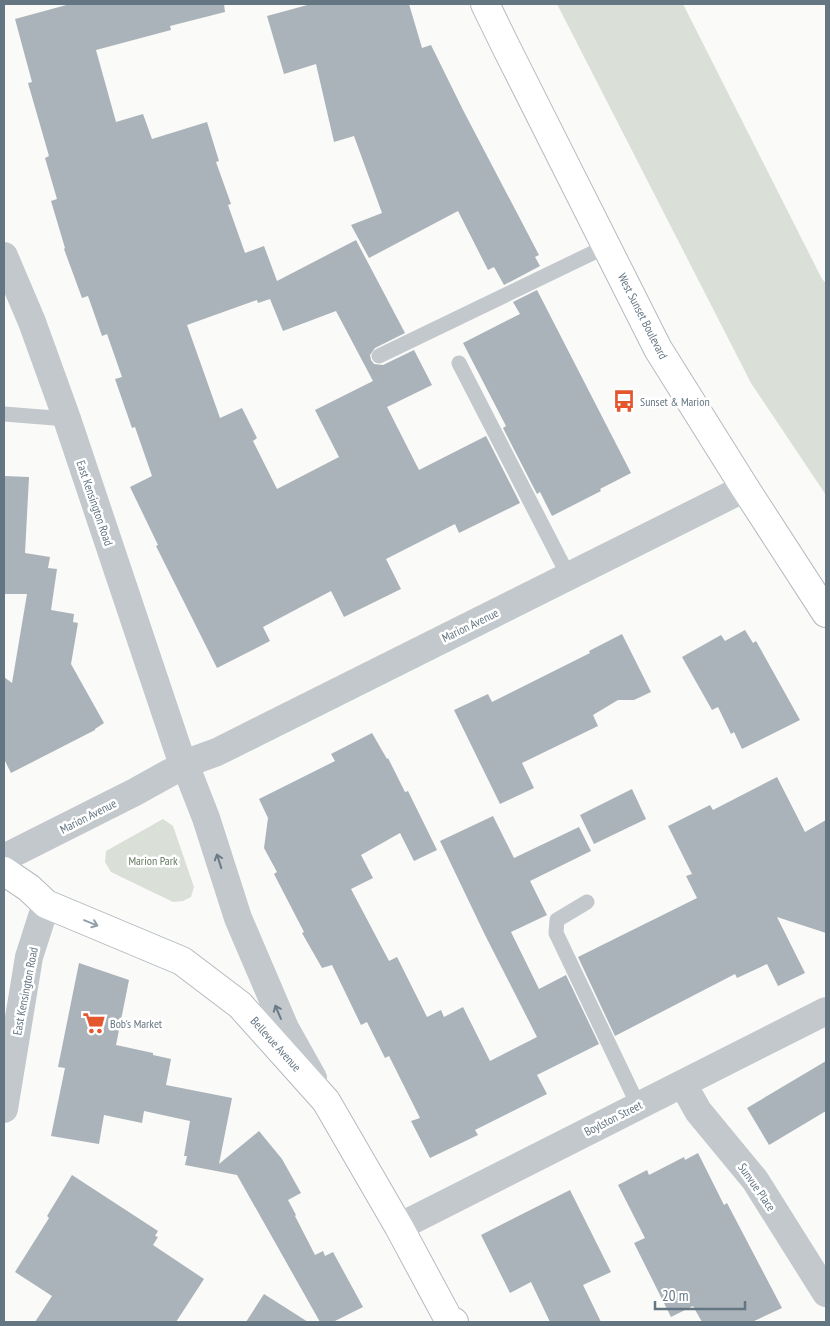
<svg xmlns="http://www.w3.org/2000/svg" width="830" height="1326" viewBox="0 0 830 1326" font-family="'PT Sans Narrow',sans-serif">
  <rect width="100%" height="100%" fill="#fafaf8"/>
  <g fill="#dadfd7">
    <polygon points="557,4 683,4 822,279 826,283 826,495 751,383"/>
    <polygon points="163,819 173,826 194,887 191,897 183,901 173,902 111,872 105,862 106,851"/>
  </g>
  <g fill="#aab3b9" fill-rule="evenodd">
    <path d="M70,4H224L225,12L170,26L171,30L96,50L116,122L143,114L152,139L207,122L219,161L216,162L231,204L228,205L245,253L264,246L277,281L356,240L405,333L375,348L370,355L371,360L374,364L383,365L414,350L432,385L387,407L419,470L486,436L520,503L459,533L455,524L386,559L401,589L344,617L331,591L263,627L270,641L217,668L156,546L158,545L130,487L152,476L135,427L132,428L115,379L122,377L107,334L102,336L88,296L82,298L64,249L65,248L51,201L57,199L45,158L49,156L28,83L32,82L15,19ZM270,299L283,331L336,311L373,381L315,410L339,457L277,489L253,441L257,438L242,408L220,418L187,325L257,300L258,303Z"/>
    <polygon points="311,4 409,4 422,48 431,45 463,110 539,255 535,257 540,266 504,285 494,267 488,270 458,211 369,258 351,225 382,213 354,136 334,142 316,64 284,74 267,16"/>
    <polygon points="537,290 631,473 600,489 601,491 552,516 540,492 537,494 503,428 506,426 463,343 520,314 513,302"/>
    <polygon points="4,476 29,477 25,553 50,557 48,568 57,569 51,610 74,614 73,622 78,623 71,664 104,723 95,729 95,730 11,773 4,759 4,677 12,683 27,594 4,594"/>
    <polygon points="745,630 753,643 756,641 800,720 742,749 734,732 731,734 718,707 712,710 682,657 721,635 725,641"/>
    <polygon points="622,634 651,692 634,700 618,700 593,715 598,726 522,763 534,788 500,804 454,710 488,694 492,702 590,653 589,651"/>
    <polygon points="372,733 387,759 388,758 405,792 408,791 437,850 414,861 400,833 361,855 373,878 351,889 389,961 397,957 427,1017 441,1010 444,1017 463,1007 490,1061 537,1037 485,935 440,841 493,816 514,858 579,827 591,851 530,881 547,915 511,932 539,989 566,975 599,1044 537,1075 547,1094 475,1130 478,1135 430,1158 411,1121 420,1118 389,1056 385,1058 367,1022 361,1025 332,965 322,968 302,933 304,932 274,874 277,872 264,848 268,818 259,799 335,761 331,754"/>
    <polygon points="777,777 805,832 826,820 826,933 777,917 805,973 778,986 767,964 737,978 735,974 615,1036 578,957 697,898 686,876 692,874 668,826 710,805 713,810"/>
    <polygon points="632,789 646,819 594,844 580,815"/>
    <polygon points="79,963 129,980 116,1045 153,1053 153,1055 171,1059 166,1085 232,1098 219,1164 259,1131 282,1159 301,1193 288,1200 296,1215 295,1216 315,1255 323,1251 325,1256 333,1252 363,1307 333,1322 320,1322 237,1175 185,1165 187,1156 184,1156 190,1121 144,1111 142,1123 104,1115 99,1144 51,1136 65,1068 58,1067"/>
    <polygon points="826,1061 826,1111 769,1145 747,1108"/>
    <polygon points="698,1153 724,1205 727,1203 782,1308 752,1322 702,1322 693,1306 671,1317 634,1243 645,1238 618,1185 647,1170 649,1175 684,1157 685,1160"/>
    <polygon points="72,1175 158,1231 155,1236 158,1237 153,1245 204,1279 176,1322 35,1322 52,1296 15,1272 49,1218 47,1216"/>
    <polygon points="570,1190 611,1272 583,1285 601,1322 550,1322 531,1282 510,1293 481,1235"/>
    <polygon points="264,1294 308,1322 246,1322"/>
  </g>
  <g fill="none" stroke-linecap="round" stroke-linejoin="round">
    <defs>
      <polyline id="secondary" points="4,871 29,888 46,904 182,961 240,1005 326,1101 399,1227 449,1320 454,1322"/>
      <polyline id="primary" points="485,4 507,49 658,349 745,488 826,613"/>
    </defs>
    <use href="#secondary" stroke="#b3babf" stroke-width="30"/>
    <use href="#primary" stroke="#b5babe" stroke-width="30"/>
    <g stroke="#c3c8cc" stroke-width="15">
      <polyline points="379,356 607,246"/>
      <polyline points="459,363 569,577"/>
      <polyline points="4,414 67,419"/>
      <polyline points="587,902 557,920 556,933 638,1105"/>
    </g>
    <g stroke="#c3c8cc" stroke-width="28">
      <polyline points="4,256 32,322 67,419 179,753"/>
      <polyline points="195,760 217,752 745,488"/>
      <polyline points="190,777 206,818 238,918 285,1028 313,1078"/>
      <polyline points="4,858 135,792 171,772"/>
      <polyline points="683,1084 698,1111 755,1180 826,1293"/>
      <polyline points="4,1109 29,957 46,904"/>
      <polyline points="399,1227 826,1011"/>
    </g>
    <use href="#secondary" stroke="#fff" stroke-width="28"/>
    <use href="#primary" stroke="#fff" stroke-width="28"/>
  </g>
  <defs><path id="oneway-shaft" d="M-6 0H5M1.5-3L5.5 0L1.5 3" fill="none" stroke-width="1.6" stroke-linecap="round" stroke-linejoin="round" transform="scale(1.25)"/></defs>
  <g stroke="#6a7a87">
    <use href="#oneway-shaft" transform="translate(219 861) rotate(-108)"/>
    <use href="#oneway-shaft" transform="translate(278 1012) rotate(-113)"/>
  </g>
  <use stroke="#939fa8" href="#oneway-shaft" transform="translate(91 923) rotate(22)"/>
  <defs>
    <symbol id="bus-bare" viewBox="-9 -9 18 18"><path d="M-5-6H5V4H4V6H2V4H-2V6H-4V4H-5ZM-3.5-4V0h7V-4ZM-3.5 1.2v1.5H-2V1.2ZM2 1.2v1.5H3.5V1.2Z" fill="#e4572e" stroke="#fff" stroke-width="2.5" paint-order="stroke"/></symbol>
    <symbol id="supermarket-bare" viewBox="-9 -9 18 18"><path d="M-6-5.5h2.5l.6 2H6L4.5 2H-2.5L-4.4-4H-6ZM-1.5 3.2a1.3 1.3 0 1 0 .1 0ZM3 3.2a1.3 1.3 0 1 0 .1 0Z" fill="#e4572e" stroke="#fff" stroke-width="2.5" paint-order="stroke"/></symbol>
  </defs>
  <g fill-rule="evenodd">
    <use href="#bus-bare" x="608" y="385" width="32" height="32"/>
    <use href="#supermarket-bare" x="78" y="1007" width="32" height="32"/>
  </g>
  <g text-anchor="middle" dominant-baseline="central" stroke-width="5" stroke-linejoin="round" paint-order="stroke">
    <g font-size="12" fill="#657683" stroke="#fff">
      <text transform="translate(643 316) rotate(63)">West Sunset Boulevard</text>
      <text transform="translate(95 503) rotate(71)">East Kensington Road</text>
      <text transform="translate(470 625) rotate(-26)">Marion Avenue</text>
      <text transform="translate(88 816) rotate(-27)">Marion Avenue</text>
      <text transform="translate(25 991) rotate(-79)">East Kensington Road</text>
      <text transform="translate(276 1044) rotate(48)">Bellevue Avenue</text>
      <text transform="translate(613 1118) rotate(-27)">Boylston Street</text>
      <text transform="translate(757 1187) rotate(55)">Sunvue Place</text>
    </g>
    <g font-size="12" fill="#657683" stroke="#fff" text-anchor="start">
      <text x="640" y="401">Sunset &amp; Marion</text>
      <text x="110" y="1023">Bob's Market</text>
    </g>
    <g font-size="12" fill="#687a64" stroke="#fff">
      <text x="153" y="860">Marion Park</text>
    </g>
  </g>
  <rect width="830" height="1326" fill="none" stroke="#657683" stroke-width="10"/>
  <path d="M655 1301v8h90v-8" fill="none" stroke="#657683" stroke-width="2.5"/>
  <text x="662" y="1301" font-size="15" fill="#657683" stroke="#ffffff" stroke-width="4" paint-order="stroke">20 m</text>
</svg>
